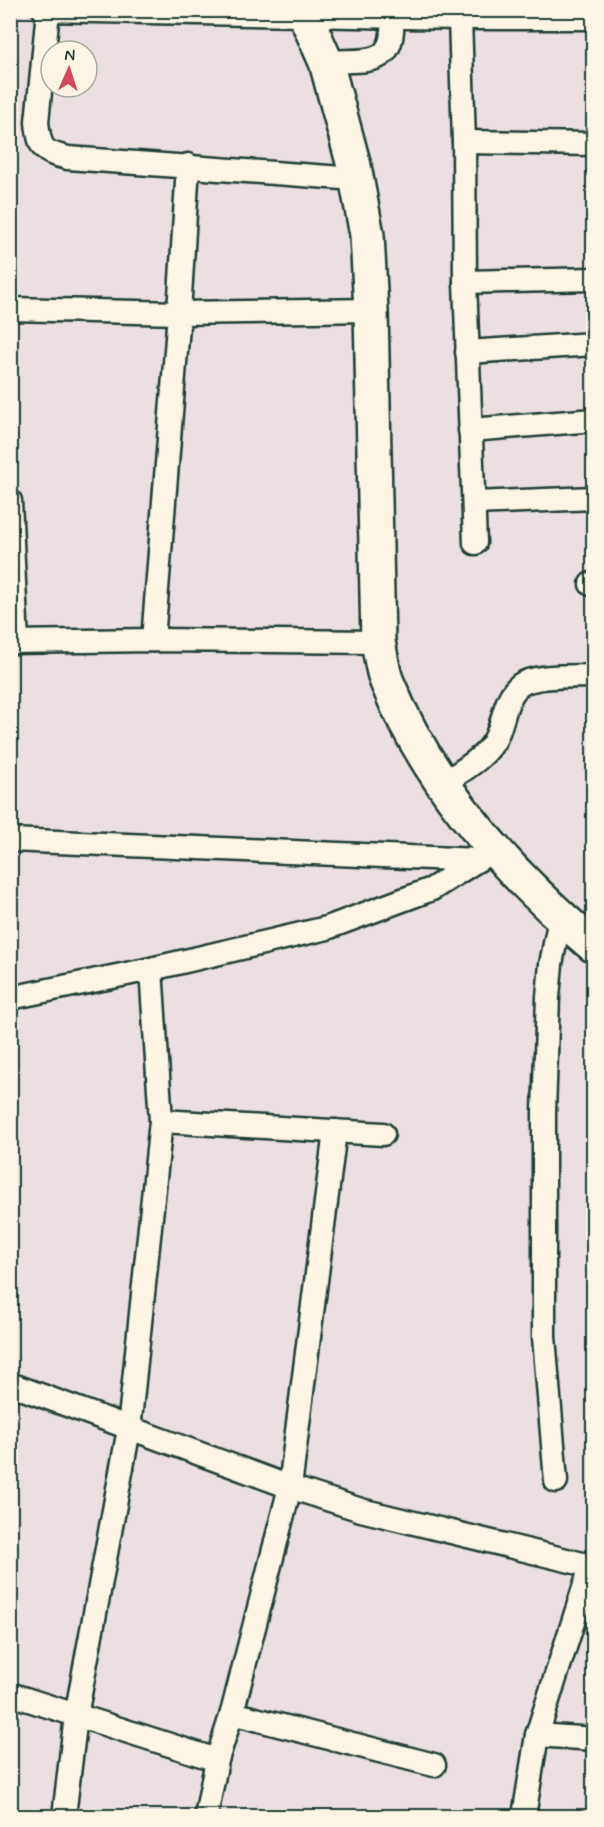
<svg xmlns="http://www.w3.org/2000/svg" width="604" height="1827" viewBox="0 0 604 1827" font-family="Mynerve,sans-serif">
  <rect width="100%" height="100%" fill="#ecdfe2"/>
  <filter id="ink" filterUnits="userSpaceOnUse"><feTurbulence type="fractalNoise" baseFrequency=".0167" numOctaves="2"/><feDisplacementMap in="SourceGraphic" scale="12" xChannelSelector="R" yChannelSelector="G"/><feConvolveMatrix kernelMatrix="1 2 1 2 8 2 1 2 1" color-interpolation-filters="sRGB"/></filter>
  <g filter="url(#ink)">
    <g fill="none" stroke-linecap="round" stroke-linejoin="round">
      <defs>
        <g id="minor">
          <polyline points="44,10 460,18 594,18"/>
          <path d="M48,11L37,122C40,149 42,152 68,158L356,179"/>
          <polyline points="460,18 464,142 465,282 475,543"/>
          <path d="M326,62C367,59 396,69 392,16"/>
          <polyline points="464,142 594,144"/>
          <polyline points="465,282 594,279"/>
          <polyline points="10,309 179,313 188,165"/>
          <polyline points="467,352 594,344"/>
          <polyline points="470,430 594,420"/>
          <polyline points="10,501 17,642"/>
          <polyline points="474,503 594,498"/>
          <polyline points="591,584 594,584"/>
          <polyline points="153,640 179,313 371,310"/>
          <polyline points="10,642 153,640 378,642"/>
          <path d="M443,784C459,772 481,761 493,743C504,726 503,698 520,685C535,674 575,677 594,676"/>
          <polyline points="10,840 478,860"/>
          <polyline points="151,969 161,1121 383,1134"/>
          <polyline points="10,998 151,969 327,928 432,889 495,849"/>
          <polyline points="10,1384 290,1487 361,1510 591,1566 537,1735 524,1816"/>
          <polyline points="556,1481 544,1337 544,1112 548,997 551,964 560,918"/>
          <polyline points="10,1694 217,1760"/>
          <polyline points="232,1713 434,1765"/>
          <polyline points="537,1735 594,1739"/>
          <polyline points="64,1816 76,1716 129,1429 161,1121"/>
          <polyline points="206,1816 217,1760 232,1713 290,1487 335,1131"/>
        </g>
        <path id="secondary" d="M303,10L326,62L354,166L367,235L371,310L378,642C381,655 382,670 387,682C429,785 510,875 594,946"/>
      </defs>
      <use href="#minor" stroke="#1f3d34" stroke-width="27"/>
      <use href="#secondary" stroke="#1f3d34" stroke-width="38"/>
      <use href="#minor" stroke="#fcf5e5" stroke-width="22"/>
      <use href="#secondary" stroke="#fcf5e5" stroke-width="33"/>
    </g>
  </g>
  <rect width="604" height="1827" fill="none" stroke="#fcf5e5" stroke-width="36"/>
  <rect x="18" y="18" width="568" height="1791" fill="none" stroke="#1f3d34" stroke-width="2" filter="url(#ink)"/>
  <g transform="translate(69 69) rotate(3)"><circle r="28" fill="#fcf5e5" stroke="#a4ab9e" stroke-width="1.5"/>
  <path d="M0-4.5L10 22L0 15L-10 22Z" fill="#d1495b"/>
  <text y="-9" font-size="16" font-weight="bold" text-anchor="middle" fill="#1f3d34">N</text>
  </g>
</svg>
